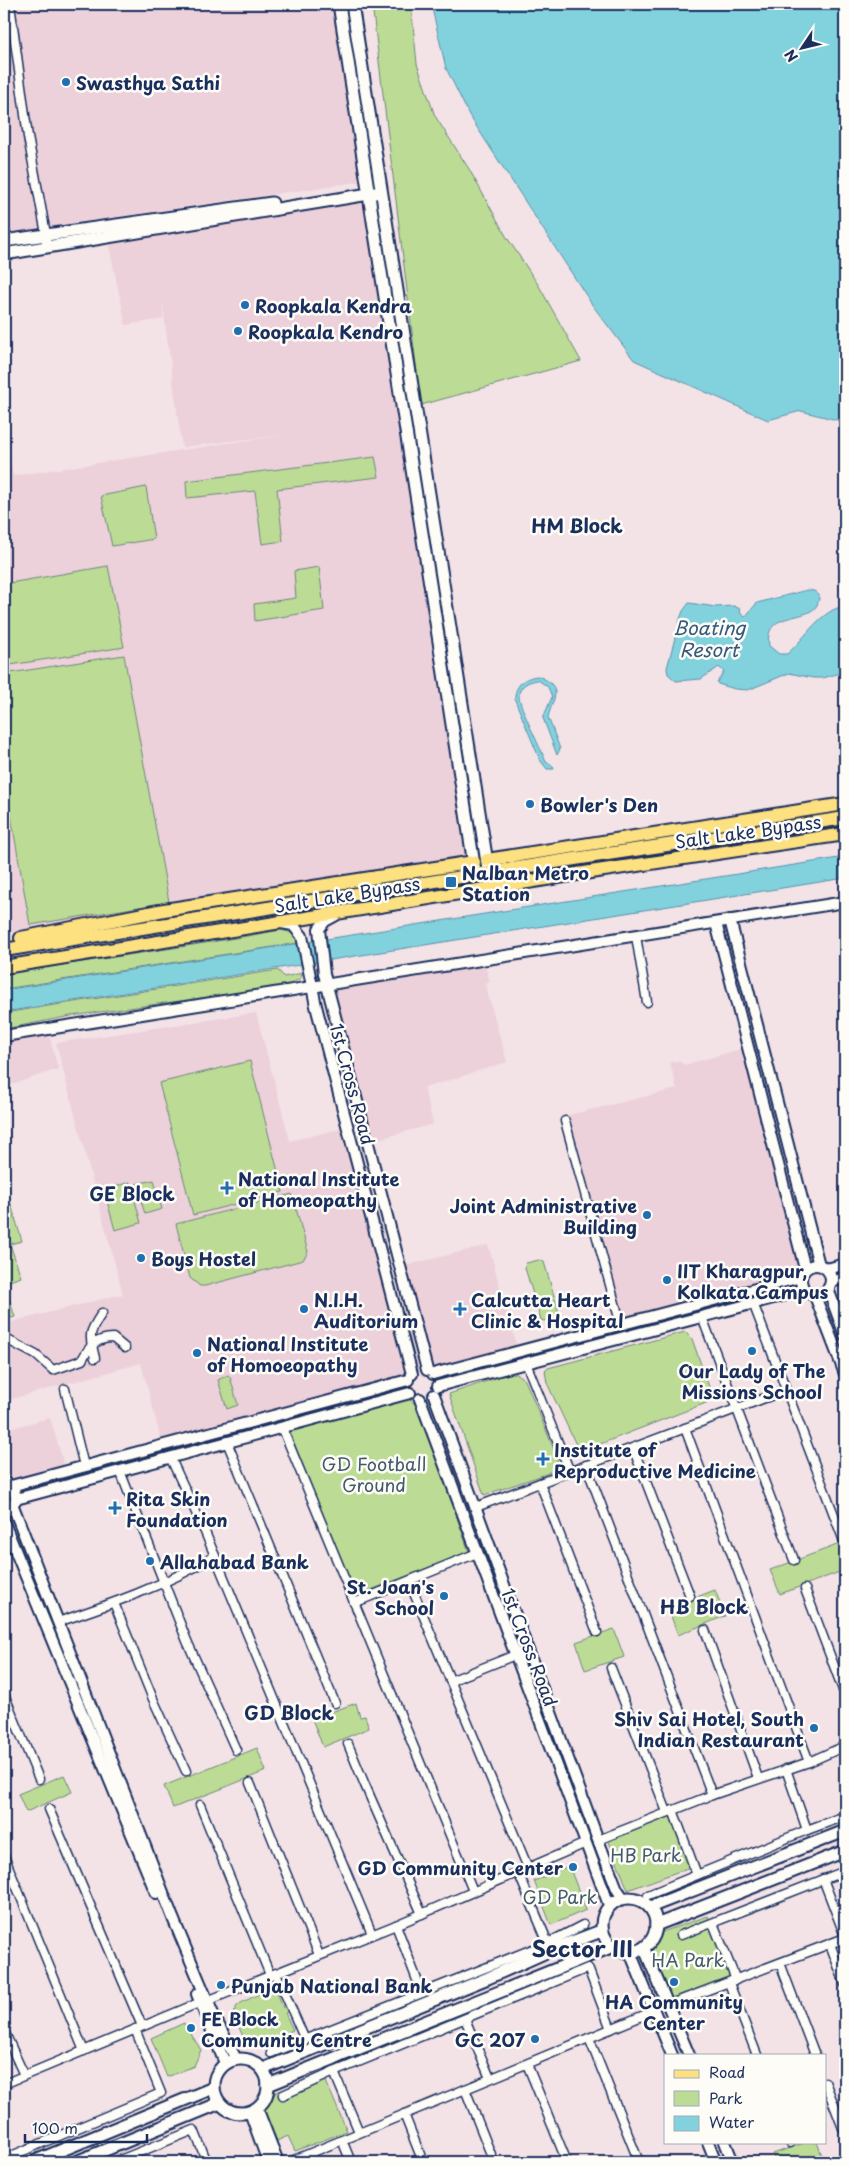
<svg xmlns="http://www.w3.org/2000/svg" width="849" height="2166" viewBox="0 0 849 2166" font-family="'Playpen Sans',sans-serif">
  <rect width="100%" height="100%" fill="#f3e2e6"/>
  <filter id="ink" filterUnits="userSpaceOnUse"><feTurbulence type="fractalNoise" baseFrequency=".02" numOctaves="2"/><feDisplacementMap in="SourceGraphic" scale="10" xChannelSelector="R" yChannelSelector="G"/><feConvolveMatrix kernelMatrix="1 2 1 2 8 2 1 2 1" color-interpolation-filters="sRGB"/></filter>
  <g filter="url(#ink)">
    <g fill="#ecd0da">
      <polygon points="4,4 334,4 364,181 80,222 4,235"/>
      <polygon points="366,200 468,858 4,933 4,423 13,476 289,434 182,447 162,300 163,319 126,325 108,241"/>
      <polygon points="484,963 490,982 485,984 507,1062 424,1088 433,1124 371,1141 329,989"/>
      <polygon points="256,1013 290,1141 345,1128 407,1372 404,1377 162,1443 141,1363 4,1401 4,1324 123,1294 56,1043"/>
      <polygon points="48,1031 58,1069 4,1087 4,1038"/>
      <polygon points="745,1048 802,1268 797,1275 622,1322 565,1116 677,1089 670,1062 679,1061 684,1065"/>
      <polygon points="488,1245 518,1350 435,1372 428,1367 402,1267"/>
      <polygon points="50,1418 65,1469 13,1483 4,1479 4,1430"/>
    </g>
    <g fill="#bcdc95" stroke="#6c867a">
      <polygon points="372,4 411,4 417,64 435,116 469,169 506,236 539,286 581,361 421,405"/>
      <polygon points="375,457 379,477 277,489 283,541 262,544 255,491 187,498 186,481"/>
      <polygon points="146,487 154,539 112,546 101,496"/>
      <polygon points="108,566 124,647 4,666 4,584"/>
      <polygon points="319,567 324,610 255,621 254,604 296,598 294,571"/>
      <polygon points="124,655 169,902 30,925 4,776 4,674"/>
      <path d="M281,930L292,933L299,939L298,943L4,989V974C96,959 189,947 281,930Z"/>
      <polygon points="278,970 284,977 302,973 301,978 287,986 71,1016 4,1029 4,1013"/>
      <polygon points="250,1061 283,1192 193,1215 159,1083"/>
      <polygon points="154,1180 162,1209 145,1214 136,1184"/>
      <polygon points="4,1181 22,1241 10,1244 21,1277 4,1283 15,1317 4,1320"/>
      <polygon points="130,1182 141,1223 115,1230 104,1190"/>
      <polygon points="292,1194 308,1252 303,1260 205,1286 200,1286 190,1278 176,1224"/>
      <polygon points="539,1260 544,1262 560,1316 544,1321 541,1320 525,1268 526,1263"/>
      <polygon points="685,1332 692,1339 713,1398 706,1403 582,1451 578,1449 547,1383 545,1371 548,1368"/>
      <polygon points="514,1372 525,1380 558,1459 551,1471 546,1474 484,1495 449,1394"/>
      <polygon points="228,1375 230,1377 238,1405 227,1409 218,1380"/>
      <polygon points="406,1397 418,1406 469,1552 355,1596 289,1430"/>
      <polygon points="845,1542 845,1570 780,1594 770,1570"/>
      <polygon points="715,1590 725,1616 678,1635 668,1608"/>
      <polygon points="614,1629 624,1657 585,1670 576,1642"/>
      <polygon points="356,1703 360,1717 365,1716 369,1728 323,1747 312,1719"/>
      <polygon points="257,1748 266,1771 173,1808 164,1786"/>
      <polygon points="64,1775 72,1792 26,1812 18,1794"/>
      <polygon points="674,1814 693,1866 628,1890 608,1839"/>
      <polygon points="569,1866 586,1910 551,1925 534,1881"/>
      <polygon points="708,1916 731,1979 670,2002 649,1951 662,1932"/>
      <polygon points="275,1986 283,2008 289,2005 291,2010 285,2013 293,2030 254,2047 246,2043 233,2014 237,2006 241,2003"/>
      <polygon points="184,2023 201,2050 194,2066 167,2077 151,2038"/>
      <polygon points="325,2079 347,2131 295,2151 288,2136 277,2141 264,2111 276,2092"/>
      <polygon points="807,2142 817,2142 824,2161 775,2162 773,2154"/>
    </g>
    <g fill="#82d2de" stroke="#5991ab">
      <polygon points="431,4 845,4 845,422 801,411 768,420 634,360 593,306 469,115 446,68"/>
      <path d="M807,590L814,591L819,595C821,628 762,604 769,646L779,654H787C806,638 820,610 845,606V670L844,672L823,678H813L789,673L748,690L735,689L718,684L717,682L724,672L719,667L701,679L676,681L668,674L667,668L680,619L683,611L689,603L716,607L734,606L740,609L741,614L745,617L757,603Z"/>
      <path d="M538,676C565,687 553,698 548,717L560,749L557,755L543,718L552,697L548,687L538,680C528,681 519,686 519,696C519,706 541,749 546,762L552,765L554,769H547L540,760L515,700C514,686 524,677 538,676Z"/>
      <polygon points="845,857 845,878 4,1012 4,990"/>
    </g>
    <g fill="none" stroke-linecap="round" stroke-linejoin="round">
      <defs>
        <g id="minor">
          <polyline points="10,4 28,137 46,234 46,247"/>
          <polyline points="636,936 647,1002"/>
          <polyline points="565,1121 621,1325"/>
          <polyline points="753,1303 844,1541"/>
          <polyline points="702,1317 794,1560"/>
          <path d="M4,1338L36,1355L53,1370L82,1360C89,1346 97,1338 113,1338L125,1348"/>
          <path d="M95,1358C89,1334 88,1334 102,1313"/>
          <polyline points="526,1363 570,1472"/>
          <polyline points="65,1389 84,1466"/>
          <polyline points="282,1427 473,1891"/>
          <polyline points="685,1428 809,1762"/>
          <polyline points="227,1442 335,1703"/>
          <polyline points="633,1448 690,1596"/>
          <polyline points="170,1457 205,1532 372,1934"/>
          <polyline points="586,1465 712,1795"/>
          <polyline points="120,1471 187,1641 236,1750"/>
          <polyline points="540,1483 597,1632"/>
          <polyline points="476,1507 786,1390"/>
          <polyline points="409,1581 528,1868"/>
          <polyline points="805,1589 845,1695"/>
          <polyline points="114,1603 153,1699 186,1771"/>
          <polyline points="354,1603 477,1553"/>
          <path d="M58,1622C111,1604 166,1585 215,1556"/>
          <polyline points="705,1630 758,1778"/>
          <polyline points="611,1668 667,1812"/>
          <polyline points="450,1681 515,1655"/>
          <polyline points="4,1694 39,1779"/>
          <polyline points="348,1744 365,1785 422,1914"/>
          <polyline points="786,1769 807,1830 845,1816"/>
          <polyline points="250,1783 319,1955"/>
          <polyline points="200,1805 270,1975"/>
          <polyline points="49,1809 142,2026"/>
          <polyline points="673,1810 697,1875"/>
          <polyline points="598,1840 712,1795 809,1762 845,1746"/>
          <polyline points="4,1856 84,2051"/>
          <polyline points="518,1872 548,1943"/>
          <polyline points="823,1879 845,1936"/>
          <polyline points="648,1895 807,1830"/>
          <polyline points="713,1923 736,1980"/>
          <polyline points="396,1925 422,1993"/>
          <polyline points="681,1935 845,1871"/>
          <polyline points="830,1944 845,1984"/>
          <polyline points="780,1963 815,2055"/>
          <polyline points="276,1973 305,2040"/>
          <polyline points="729,1983 757,2055"/>
          <polyline points="207,2001 396,1925 586,1843"/>
          <polyline points="668,2005 845,1938"/>
          <polyline points="465,2019 490,2078"/>
          <polyline points="4,2031 24,2075"/>
          <polyline points="589,2038 639,2162"/>
          <polyline points="271,2053 548,1943 583,1925"/>
          <polyline points="527,2064 567,2162"/>
          <polyline points="334,2072 359,2132"/>
          <polyline points="825,2082 843,2128"/>
          <polyline points="4,2084 201,2002"/>
          <polyline points="465,2089 494,2162"/>
          <polyline points="283,2095 334,2072 588,1968 611,2029"/>
          <polyline points="404,2114 423,2162"/>
          <polyline points="342,2140 351,2162"/>
          <polyline points="790,2142 790,2143"/>
          <polyline points="4,2159 161,2093 135,2029"/>
          <polyline points="115,2162 194,2130 207,2162"/>
          <polyline points="289,2162 654,2011"/>
        </g>
        <g id="tertiary">
          <polyline points="336,915 325,921 319,929 324,974 427,1370"/>
          <polyline points="730,920 819,1265"/>
          <polyline points="281,923 293,925 302,936 316,1006 412,1374"/>
          <polyline points="716,923 805,1269"/>
          <polyline points="4,1036 845,902"/>
          <circle cx="816" cy="1280" r="15"/>
          <polyline points="827,1269 845,1264"/>
          <polyline points="831,1282 845,1278"/>
          <polyline points="828,1289 845,1335"/>
          <polyline points="815,1296 845,1374"/>
          <polyline points="433,1374 801,1277"/>
          <polyline points="438,1386 804,1290"/>
          <polyline points="434,1395 598,1840 617,1889 623,1898"/>
          <polyline points="420,1399 609,1905"/>
          <polyline points="4,1482 14,1489 16,1499 10,1509 4,1512"/>
          <polyline points="11,1486 408,1380"/>
          <polyline points="16,1499 410,1393"/>
          <polyline points="13,1506 173,1918 213,2014 236,2059"/>
          <polyline points="4,1523 156,1893"/>
          <polyline points="644,1948 689,2055"/>
          <polyline points="630,1952 672,2055"/>
          <polyline points="197,1994 225,2063"/>
          <polyline points="257,2108 278,2162"/>
          <polyline points="250,2112 268,2162"/>
          <polyline points="708,2142 716,2162"/>
          <polyline points="725,2142 733,2162"/>
        </g>
        <g id="secondary">
          <polyline points="339,4 475,871"/>
          <polyline points="352,4 488,869"/>
          <polyline points="4,241 272,203"/>
          <polyline points="4,254 375,193"/>
          <circle cx="629" cy="1925" r="27"/>
          <polyline points="650,1907 845,1831"/>
          <polyline points="656,1925 845,1851"/>
          <circle cx="241" cy="2086" r="27"/>
          <polyline points="263,2069 488,1978 551,1950 601,1931"/>
          <polyline points="268,2085 611,1947"/>
          <polyline points="33,2162 213,2088"/>
          <polyline points="76,2162 220,2103"/>
        </g>
        <g id="primary">
          <polyline points="487,860 845,804"/>
          <polyline points="21,938 164,910 474,862"/>
          <polyline points="4,950 568,860 845,818"/>
          <polyline points="4,967 577,874 845,834"/>
        </g>
      </defs>
      <use href="#minor" stroke="#1b2f5e" stroke-width="11"/>
      <use href="#tertiary" stroke="#1b2f5e" stroke-width="14"/>
      <use href="#secondary" stroke="#1b2f5e" stroke-width="15"/>
      <use href="#primary" stroke="#1b2f5e" stroke-width="16"/>
      <use href="#minor" stroke="#fdfcf7" stroke-width="8"/>
      <use href="#tertiary" stroke="#fdfcf7" stroke-width="10"/>
      <use href="#secondary" stroke="#fdfcf7" stroke-width="11"/>
      <use href="#primary" stroke="#fde080" stroke-width="12"/>
    </g>
  </g>
  <g fill="#1f6fb2" stroke="#fdfcf7" stroke-width="2">
    <circle cx="66" cy="82" r="5"/>
    <circle cx="245" cy="305" r="5"/>
    <circle cx="238" cy="331" r="5"/>
    <circle cx="530" cy="804" r="5"/>
    <rect x="445" y="876" width="12" height="12" rx="2.5"/>
    <path d="M224.5 1180.5h5v5h5v5h-5v5h-5v-5h-5v-5h5z"/>
    <circle cx="647" cy="1215" r="5"/>
    <circle cx="141" cy="1258" r="5"/>
    <circle cx="667" cy="1280" r="5"/>
    <circle cx="304" cy="1309" r="5"/>
    <path d="M457.5 1301.5h5v5h5v5h-5v5h-5v-5h-5v-5h5z"/>
    <circle cx="752" cy="1351" r="5"/>
    <circle cx="197" cy="1353" r="5"/>
    <path d="M540.5 1451.5h5v5h5v5h-5v5h-5v-5h-5v-5h5z"/>
    <path d="M112.5 1500.5h5v5h5v5h-5v5h-5v-5h-5v-5h5z"/>
    <circle cx="150" cy="1561" r="5"/>
    <circle cx="444" cy="1596" r="5"/>
    <circle cx="814" cy="1728" r="5"/>
    <circle cx="573" cy="1867" r="5"/>
    <circle cx="674" cy="1982" r="5"/>
    <circle cx="221" cy="1985" r="5"/>
    <circle cx="191" cy="2028" r="5"/>
    <circle cx="535" cy="2039" r="5"/>
  </g>
  <g text-anchor="middle" dominant-baseline="central" stroke-width="5" stroke-linejoin="round" paint-order="stroke">
    <g font-size="18" font-weight="bold" fill="#1b2f5e" stroke="#fdfcf7" text-anchor="start">
      <text x="76" y="82">Swasthya Sathi</text>
      <text x="255" y="305">Roopkala Kendra</text>
      <text x="248" y="331">Roopkala Kendro</text>
      <text x="540" y="804">Bowler's Den</text>
      <text x="462" y="872">Nalban Metro<tspan x="462" dy="21">Station</tspan></text>
      <text x="238" y="1178">National Institute<tspan x="238" dy="21">of Homeopathy</tspan></text>
      <text x="637" y="1205" text-anchor="end">Joint Administrative<tspan x="637" dy="21">Building</tspan></text>
      <text x="151" y="1258">Boys Hostel</text>
      <text x="677" y="1270">IIT Kharagpur,<tspan x="677" dy="21">Kolkata Campus</tspan></text>
      <text x="314" y="1299">N.I.H.<tspan x="314" dy="21">Auditorium</tspan></text>
      <text x="471" y="1299">Calcutta Heart<tspan x="471" dy="21">Clinic &amp; Hospital</tspan></text>
      <text x="207" y="1343">National Institute<tspan x="207" dy="21">of Homoeopathy</tspan></text>
      <text x="752" y="1370" text-anchor="middle">Our Lady of The<tspan x="752" dy="21">Missions School</tspan></text>
      <text x="554" y="1449">Institute of<tspan x="554" dy="21">Reproductive Medicine</tspan></text>
      <text x="126" y="1498">Rita Skin<tspan x="126" dy="21">Foundation</tspan></text>
      <text x="160" y="1561">Allahabad Bank</text>
      <text x="434" y="1586" text-anchor="end">St. Joan's<tspan x="434" dy="21">School</tspan></text>
      <text x="804" y="1718" text-anchor="end">Shiv Sai Hotel, South<tspan x="804" dy="21">Indian Restaurant</tspan></text>
      <text x="563" y="1867" text-anchor="end">GD Community Center</text>
      <text x="231" y="1985">Punjab National Bank</text>
      <text x="674" y="2001" text-anchor="middle">HA Community<tspan x="674" dy="21">Center</tspan></text>
      <text x="201" y="2018">FE Block<tspan x="201" dy="21">Community Centre</tspan></text>
      <text x="525" y="2039" text-anchor="end">GC 207</text>
    </g>
    <g font-size="18" fill="#1b2f5e" stroke="#fdfcf7">
      <text transform="translate(748 831) rotate(-8)">Salt Lake Bypass</text>
      <text transform="translate(347 894) rotate(-9)">Salt Lake Bypass</text>
      <text transform="translate(353 1084) rotate(75)">1st Cross Road</text>
      <text transform="translate(530 1647) rotate(69)">1st Cross Road</text>
    </g>
    <g font-size="18" fill="#435a6c" stroke="#fdfcf7">
      <text x="374" y="1463">GD Football<tspan x="374" dy="21">Ground</tspan></text>
      <text x="646" y="1854">HB Park</text>
      <text x="560" y="1896">GD Park</text>
      <text x="688" y="1959">HA Park</text>
    </g>
    <g font-size="19" font-weight="bold" fill="#1b2f5e" stroke="#fdfcf7">
      <text x="577" y="525">HM Block</text>
      <text x="132" y="1193">GE Block</text>
      <text x="704" y="1606">HB Block</text>
      <text x="289" y="1712">GD Block</text>
    </g>
    <g font-size="19" font-style="italic" fill="#35587e" stroke="#fdfcf7">
      <text x="709" y="627">Boating<tspan x="709" dy="22">Resort</tspan></text>
    </g>
    <g font-size="22" font-weight="bold" fill="#1b2f5e" stroke="#fdfcf7">
      <text x="582" y="1947">Sector III</text>
    </g>
  </g>
  <rect width="849" height="2166" fill="none" stroke="#fdfcf7" stroke-width="20"/>
  <rect x="10" y="10" width="829" height="2146" fill="none" stroke="#1b2f5e" stroke-width="2" filter="url(#ink)"/>
  <rect x="664" y="2054" width="162" height="90" fill="#fdfcf7" stroke="#a3aaba"/>
  <rect x="674" y="2070" width="25" height="8" fill="#fde080" stroke="#a3aaba"/>
  <text x="709" y="2078" font-size="15" fill="#1b2f5e">Road</text>
  <rect x="674" y="2091" width="25" height="15" fill="#bcdc95" stroke="#a3aaba"/>
  <text x="709" y="2104" font-size="15" fill="#1b2f5e">Park</text>
  <rect x="674" y="2116" width="25" height="15" fill="#82d2de" stroke="#a3aaba"/>
  <text x="709" y="2128" font-size="15" fill="#1b2f5e">Water</text>
  <g transform="translate(802 48) rotate(235)" stroke="#fdfcf7" stroke-width="4" paint-order="stroke">
  <path d="M0-4L9 19L0 12L-9 19Z" fill="#1b2f5e"/>
  <text y="-8" font-size="14" font-weight="bold" text-anchor="middle" fill="#1b2f5e">N</text>
  </g>
  <path d="M25 2134v8h122v-8" fill="none" stroke="#1b2f5e" stroke-width="2.5"/>
  <text x="32" y="2134" font-size="15" fill="#1b2f5e" stroke="#fdfcf7" stroke-width="4" paint-order="stroke">100 m</text>
</svg>
